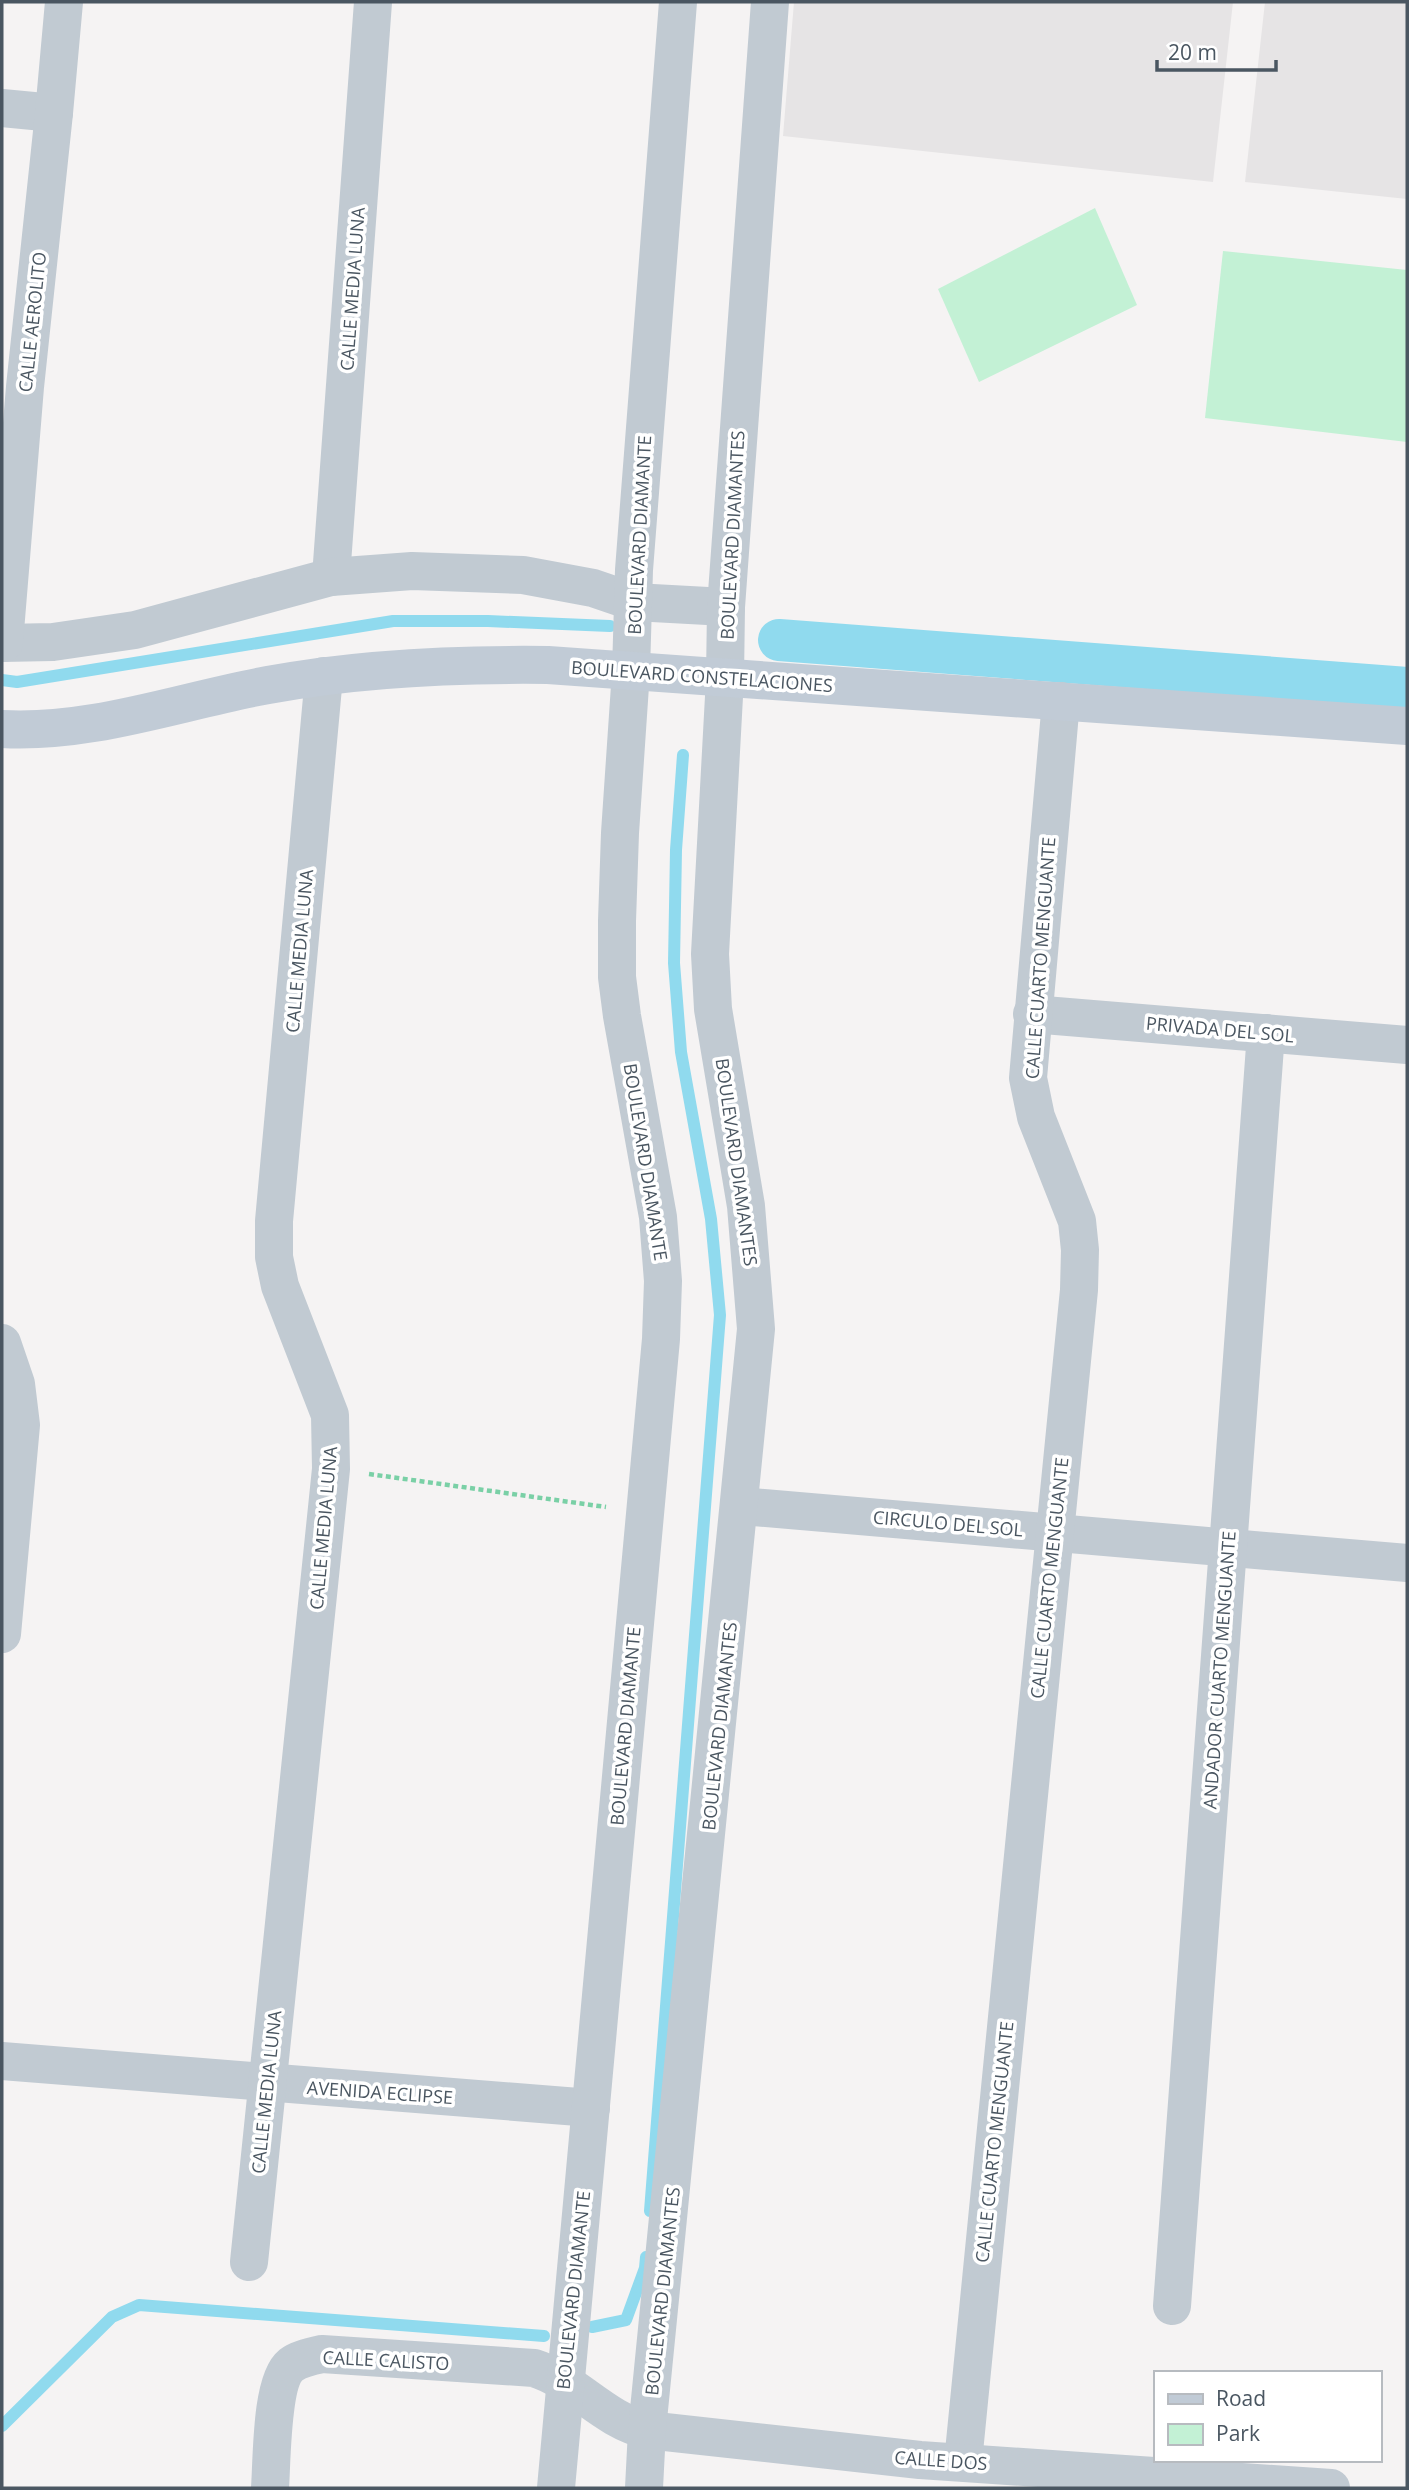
<svg xmlns="http://www.w3.org/2000/svg" width="1409" height="2490" viewBox="0 0 1409 2490" font-family="'Open Sans',sans-serif">
  <rect width="100%" height="100%" fill="#f5f3f3"/>
  <g fill="#e6e4e5">
    <polygon points="794,2 1233,2 1213,182 783,136"/>
    <polygon points="1265,2 1407,2 1407,199 1245,182"/>
  </g>
  <g fill="#c3f1d5">
    <polygon points="1095,208 1137,305 979,382 938,289"/>
    <polygon points="1223,251 1407,270 1407,442 1205,418"/>
  </g>
  <g fill="none" stroke-linecap="round" stroke-linejoin="round">
    <g stroke="#90daee" stroke-width="12">
      <polyline points="2,680 17,682 393,621 488,621 610,626"/>
      <polyline points="650,2211 720,1315 711,1219 681,1052 674,963 676,850 683,755"/>
      <polyline points="592,2327 626,2320 645,2268 646,2257"/>
      <polyline points="2,2426 112,2317 139,2305 544,2336"/>
    </g>
    <polyline stroke="#90daee" stroke-width="42" points="779,640 1407,688"/>
    <polyline stroke="#7ad0a6" stroke-width="4.5" stroke-dasharray="5 3.5" stroke-linecap="butt" points="369,1474 606,1507"/>
    <g stroke="#c1cad2" stroke-width="38">
      <polyline points="2,108 54,113"/>
      <polyline points="331,577 373,2"/>
      <polyline points="2,643 53,642 135,630 331,577 412,571 523,575 593,588 634,602 726,607"/>
      <polyline points="4,643 25,387 54,113 64,2"/>
      <polyline points="1032,1014 1407,1045"/>
      <polyline points="2,1343 16,1384 21,1425 2,1634"/>
      <polyline points="741,1506 1407,1563"/>
      <polyline points="2,2061 591,2108"/>
      <polyline points="249,2262 331,1469 330,1415 280,1286 274,1257 274,1221 324,676"/>
      <polyline points="1172,2306 1266,1033"/>
      <polyline points="963,2462 1079,1290 1080,1250 1077,1221 1036,1117 1028,1078 1061,701"/>
      <path d="M270,2488C272,2461 271,2381 291,2365C299,2359 312,2356 322,2354L534,2368C576,2381 603,2420 647,2430L920,2460L1331,2488"/>
      <polyline points="556,2488 661,1339 663,1281 658,1217 622,1016 617,977 617,921 620,833 631,671 634,570 678,2"/>
      <polyline points="644,2488 647,2430 756,1329 746,1206 713,1009 710,954 725,678 726,607 770,2"/>
    </g>
    <path stroke="#c1cbd6" stroke-width="38" d="M2,729C92,734 180,701 268,685C359,668 456,664 548,665L1407,726"/>
  </g>
  <g text-anchor="middle" dominant-baseline="central" stroke-width="7" stroke-linejoin="round" paint-order="stroke">
    <g font-size="18" fill="#4a5661" stroke="#fff">
      <text transform="translate(352 289) rotate(-86)">CALLE MEDIA LUNA</text>
      <text transform="translate(32 322) rotate(-84)">CALLE AEROLITO</text>
      <text transform="translate(639 535) rotate(-87)">BOULEVARD DIAMANTE</text>
      <text transform="translate(732 535) rotate(-87)">BOULEVARD DIAMANTES</text>
      <text transform="translate(702 676) rotate(4)">BOULEVARD CONSTELACIONES</text>
      <text transform="translate(299 951) rotate(-85)">CALLE MEDIA LUNA</text>
      <text transform="translate(1040 958) rotate(-86)">CALLE CUARTO MENGUANTE</text>
      <text transform="translate(1220 1029) rotate(5)">PRIVADA DEL SOL</text>
      <text transform="translate(646 1162) rotate(81)">BOULEVARD DIAMANTE</text>
      <text transform="translate(737 1162) rotate(82)">BOULEVARD DIAMANTES</text>
      <text transform="translate(948 1523) rotate(5)">CIRCULO DEL SOL</text>
      <text transform="translate(323 1528) rotate(-85)">CALLE MEDIA LUNA</text>
      <text transform="translate(1049 1578) rotate(-84)">CALLE CUARTO MENGUANTE</text>
      <text transform="translate(1219 1670) rotate(-86)">ANDADOR CUARTO MENGUANTE</text>
      <text transform="translate(625 1726) rotate(-85)">BOULEVARD DIAMANTE</text>
      <text transform="translate(719 1726) rotate(-84)">BOULEVARD DIAMANTES</text>
      <text transform="translate(266 2092) rotate(-84)">CALLE MEDIA LUNA</text>
      <text transform="translate(380 2092) rotate(4)">AVENIDA ECLIPSE</text>
      <text transform="translate(994 2142) rotate(-84)">CALLE CUARTO MENGUANTE</text>
      <text transform="translate(573 2290) rotate(-84)">BOULEVARD DIAMANTE</text>
      <text transform="translate(662 2291) rotate(-84)">BOULEVARD DIAMANTES</text>
      <text transform="translate(386 2360) rotate(3)">CALLE CALISTO</text>
      <text transform="translate(941 2460) rotate(4)">CALLE DOS</text>
    </g>
  </g>
  <rect width="1409" height="2490" fill="none" stroke="#4a5661" stroke-width="7"/>
  <rect x="1154" y="2371" width="228" height="91" fill="#ffffff" stroke="#b7bbc0" stroke-width="2"/>
  <rect x="1168" y="2394" width="35" height="10" fill="#c1cbd6" stroke="#b7bbc0" stroke-width="2"/>
  <text x="1216" y="2406" font-size="21" fill="#4a5661">Road</text>
  <rect x="1168" y="2424" width="35" height="21" fill="#c3f1d5" stroke="#b7bbc0" stroke-width="2"/>
  <text x="1216" y="2441" font-size="21" fill="#4a5661">Park</text>
  <path d="M1157 60v10h119v-10" fill="none" stroke="#4a5661" stroke-width="3.5"/>
  <text x="1168" y="60" font-size="21" fill="#4a5661" stroke="#ffffff" stroke-width="5" paint-order="stroke">20 m</text>
</svg>
